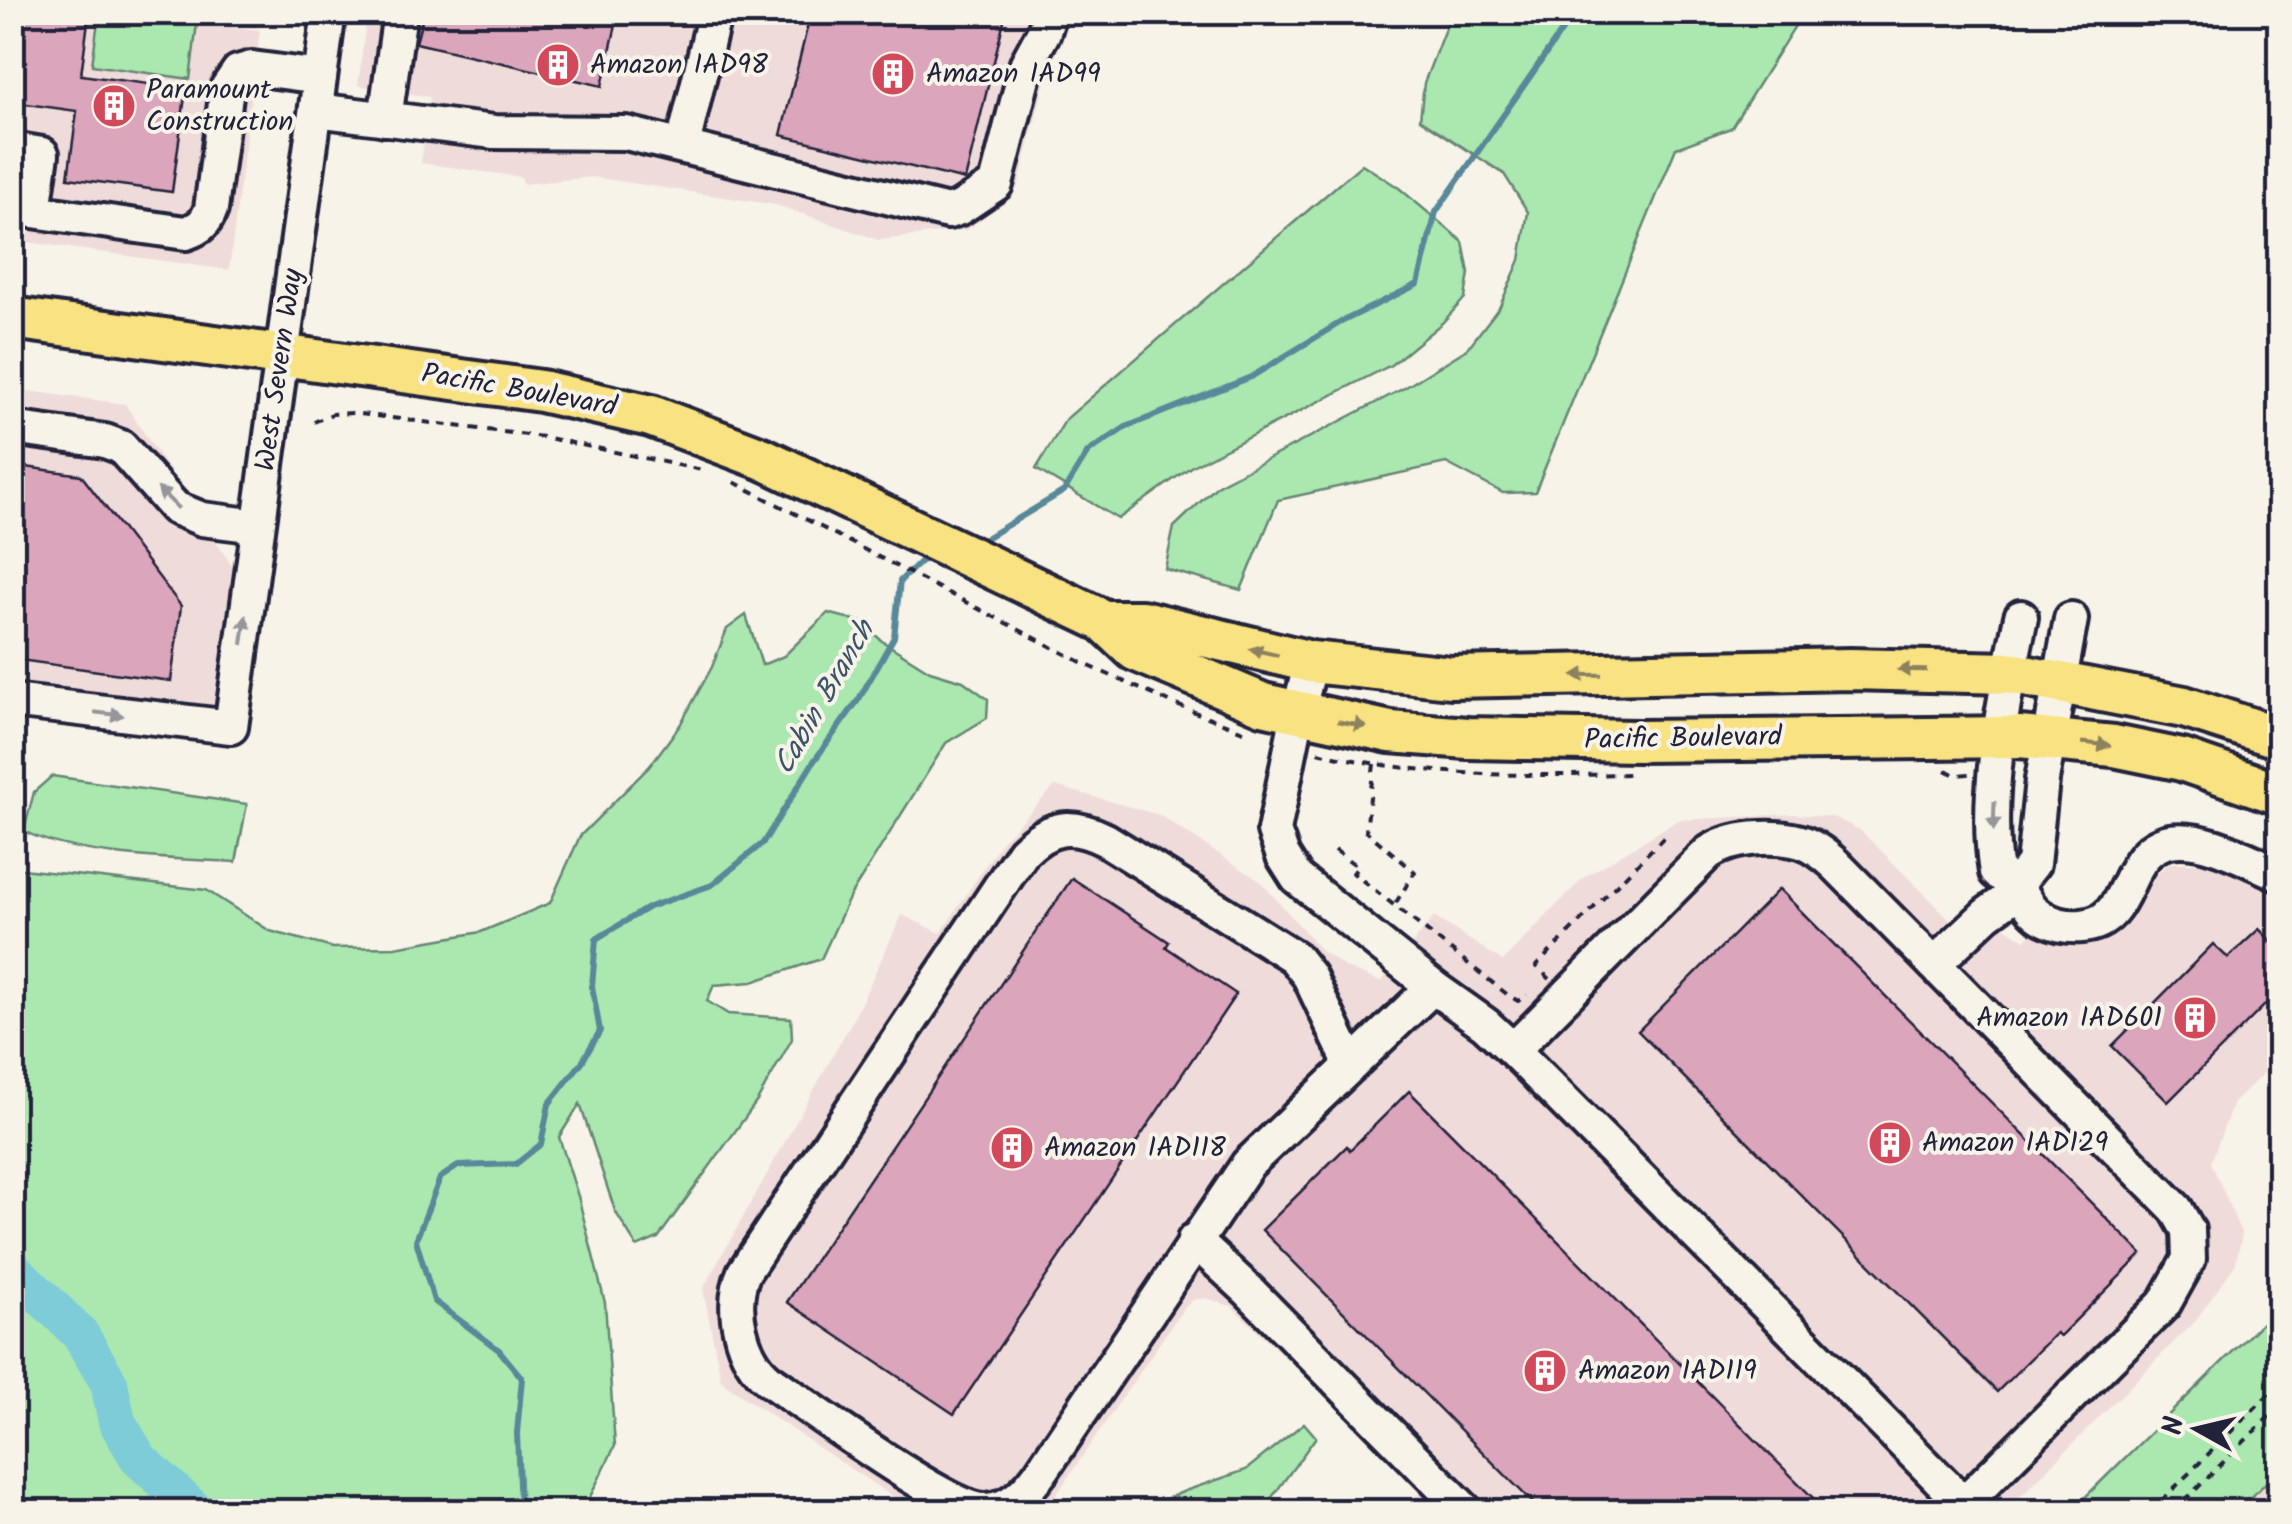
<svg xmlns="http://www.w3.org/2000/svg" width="2292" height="1524" viewBox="0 0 2292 1524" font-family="Kalam,sans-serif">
  <rect width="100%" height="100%" fill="#f7f3e8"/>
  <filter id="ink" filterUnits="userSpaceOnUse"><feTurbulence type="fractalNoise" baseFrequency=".01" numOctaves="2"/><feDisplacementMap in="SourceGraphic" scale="20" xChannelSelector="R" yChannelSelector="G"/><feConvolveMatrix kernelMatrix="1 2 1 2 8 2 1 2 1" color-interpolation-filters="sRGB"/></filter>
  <g filter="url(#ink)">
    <g fill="#efdcda">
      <polygon points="13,13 124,13 260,30 229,270 13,240"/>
      <polygon points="140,13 260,13 257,28"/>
      <polygon points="367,13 1073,13 1045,82 1018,187 1011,196 967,230 879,240 776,205 592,177 523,184 521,177 421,163 430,97 358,85"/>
      <polygon points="13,389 125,404 234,569 211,728 13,701"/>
      <polygon points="1055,786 1159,815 1260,881 1322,951 1346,968 1381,982 1434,917 1503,961 1583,878 1678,820 1795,814 1833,817 1860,830 1957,926 1979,909 2025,940 2032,934 2067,944 2093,943 2109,939 2124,929 2151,878 2170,863 2201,863 2260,883 2279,893 2279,1058 2233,1103 2211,1162 2242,1235 2235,1265 2195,1321 2006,1511 1401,1511 1419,1493 1326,1396 1231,1306 1205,1298 1193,1300 1183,1309 1045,1511 914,1511 727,1386 721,1379 703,1289 855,1016 902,915 941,933 1001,842"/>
      <polygon points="2279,1465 2279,1511 2231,1511"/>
    </g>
    <g fill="#aae8af" stroke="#668575" stroke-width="2.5">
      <polygon points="99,13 197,23 190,79 92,65"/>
      <polygon points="1451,13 1803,13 1731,128 1676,148 1535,492 1503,493 1446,463 1278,500 1241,590 1165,569 1174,527 1218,485 1406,387 1467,349 1500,306 1520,260 1528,212 1504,174 1420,119 1424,83"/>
      <polygon points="1362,164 1399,188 1463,242 1469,273 1465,298 1442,323 1391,365 1192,466 1118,519 1036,469 1066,419"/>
      <polygon points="828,613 861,622 882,641 930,671 963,681 988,699 987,718 946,743 850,896 821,959 752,982 714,985 707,1001 728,1014 791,1018 792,1039 757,1101 658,1238 637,1247 615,1211 580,1104 559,1137 578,1196 605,1303 615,1446 583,1511 13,1511 13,868 206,890 270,931 333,948 395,947 481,932 550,903 580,836 649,767 680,725 712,667 727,629 746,615 762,665 784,656"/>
      <path d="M52,776L247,804L236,862C179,859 72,857 24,831L34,792Z"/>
      <polygon points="2279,1306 2279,1470 2237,1511 2071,1511"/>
      <polygon points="1304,1423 1316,1437 1262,1511 1138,1511 1185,1491 1246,1470"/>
    </g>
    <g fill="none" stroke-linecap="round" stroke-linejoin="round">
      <g stroke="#598899" stroke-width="6">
        <polyline points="976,544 1064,491 1088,452 1126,427 1251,377 1341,322 1418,284 1436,212 1575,12"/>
        <polyline points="520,1512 517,1433 522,1378 499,1350 434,1301 416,1240 440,1178 458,1166 516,1164 541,1144 549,1104 582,1062 600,1031 592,986 596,939 649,907 712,885 763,843 814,761 859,699 894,637 900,581 921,561 935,557"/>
      </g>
      <polyline stroke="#7dccd8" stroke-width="38" points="12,1268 80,1334 109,1383 117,1422 139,1459 197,1512"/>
    </g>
    <g fill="#dba5bb" stroke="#22223b" stroke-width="2.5">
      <polygon points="12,12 89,14 81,75 186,89 172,192 68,178 77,111 12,102"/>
      <polygon points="424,12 619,12 602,86 416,43"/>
      <polygon points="811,12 1006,12 965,180 781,135"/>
      <polygon points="12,465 81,475 181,606 171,681 12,659"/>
      <polygon points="1072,878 1169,942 1166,947 1236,994 954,1414 787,1302"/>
      <polygon points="1779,889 2142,1254 2060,1336 2056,1333 1997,1392 1638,1031"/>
      <polygon points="2259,929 2280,950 2280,990 2168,1102 2112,1046 2213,944 2228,958"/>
      <polygon points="1409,1091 1827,1512 1542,1512 1262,1230 1347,1146 1350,1150"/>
    </g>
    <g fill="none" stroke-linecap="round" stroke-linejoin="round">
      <defs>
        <g id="minor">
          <polyline points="316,110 494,132 626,133 948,212 960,208 996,184 1027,63 1044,32 1050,12"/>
          <polyline points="385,119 400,12"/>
          <polyline points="683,145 715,12"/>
          <polyline points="12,149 42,154 34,211"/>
          <path d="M12,208L186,233C200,228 206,223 211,209L227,88L238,72L252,68L320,77"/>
          <polyline points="12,428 105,441 121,447 175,508 202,519 258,526"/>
          <path d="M2021,617C2005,694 1983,794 1996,872C2002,876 2011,880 2015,885C2026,897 2029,911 2045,919C2056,925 2069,927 2082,926C2135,922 2120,851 2170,841C2204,835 2249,861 2280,874"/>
          <polyline points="1311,662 1298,713 1274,831 1283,856 1297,878 1433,987 1485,1024 1513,1050 1963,1503"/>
          <polyline points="12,701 231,727 329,12"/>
          <polyline points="2016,885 2033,864 2042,780 2071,619"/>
          <polyline points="1934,964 1987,914 2019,891"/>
          <path d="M1513,1050L1708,853C1731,837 1774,834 1801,842C1814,846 1825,855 1835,864L2176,1209L2188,1230L2189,1259L2164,1304L1955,1512"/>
          <path d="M1351,1065L1309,976L1294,957L1106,840C1072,823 1050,825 1023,852L744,1272C729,1306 740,1357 769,1380C808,1406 948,1511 986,1510C1011,1509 1027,1491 1041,1472L1248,1164L1433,987"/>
          <polyline points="1194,1240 1248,1290 1467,1512"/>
        </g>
        <g id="major">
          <polyline points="12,318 541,391 651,416 764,459 1104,621 1135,650 1263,704 1390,732 1468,738 1638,741 2019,737 2114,746 2182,760 2280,794"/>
          <polyline points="1104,621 1142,621 1311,662 1451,677 1850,669 2009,673 2184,707 2280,738"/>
        </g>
      </defs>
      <use href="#minor" stroke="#22223b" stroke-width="40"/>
      <use href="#major" stroke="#22223b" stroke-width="48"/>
      <g stroke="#22223b" stroke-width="4" stroke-dasharray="8 8" stroke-linecap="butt">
        <polyline points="314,422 332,414 353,413 543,437 702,470"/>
        <polyline points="734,482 1087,665 1174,704 1251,734"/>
        <path d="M1318,752C1421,778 1527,776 1632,774"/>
        <polyline points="1374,764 1366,831 1415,872 1395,904"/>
        <polyline points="1946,770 1955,775 1970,774"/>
        <polyline points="1335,850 1358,867 1353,873 1508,995 1518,1001 1527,995"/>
        <polyline points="1550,979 1536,966 1667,834"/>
        <polyline points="2150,1512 2280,1383"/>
        <polyline points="2173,1512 2280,1406"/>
      </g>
      <use href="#minor" stroke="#f7f3e8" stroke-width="32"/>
      <use href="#major" stroke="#f8e281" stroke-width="40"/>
    </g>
    <defs><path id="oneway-solid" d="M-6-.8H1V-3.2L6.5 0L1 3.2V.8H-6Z" transform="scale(2.5)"/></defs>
    <g fill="#97959a">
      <use href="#oneway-solid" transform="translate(168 498) rotate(-135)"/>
      <use href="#oneway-solid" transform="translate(244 630) rotate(-82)"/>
      <use href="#oneway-solid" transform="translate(109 714) rotate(7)"/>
      <use href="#oneway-solid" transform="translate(1994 816) rotate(92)"/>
    </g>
    <g fill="#8d825e">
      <use href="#oneway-solid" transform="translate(1264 652) rotate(-167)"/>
      <use href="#oneway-solid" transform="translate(1912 670) rotate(-179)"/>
      <use href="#oneway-solid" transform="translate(1587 675) rotate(179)"/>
      <use href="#oneway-solid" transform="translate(1352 724) rotate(11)"/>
      <use href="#oneway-solid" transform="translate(2096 744) rotate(6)"/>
    </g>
  </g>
  <defs>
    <symbol id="building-disc" viewBox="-11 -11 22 22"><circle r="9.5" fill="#d1495b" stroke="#f7f3e8"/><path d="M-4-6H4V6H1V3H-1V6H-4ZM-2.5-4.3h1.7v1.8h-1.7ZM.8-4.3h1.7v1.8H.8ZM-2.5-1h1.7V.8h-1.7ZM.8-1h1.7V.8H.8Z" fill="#fff"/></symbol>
  </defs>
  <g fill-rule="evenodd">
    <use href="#building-disc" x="533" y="40" width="50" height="50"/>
    <use href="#building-disc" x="868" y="49" width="50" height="50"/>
    <use href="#building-disc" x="89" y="81" width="50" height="50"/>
    <use href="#building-disc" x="2170" y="993" width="50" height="50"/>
    <use href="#building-disc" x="1865" y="1118" width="50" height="50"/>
    <use href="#building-disc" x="987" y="1123" width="50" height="50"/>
    <use href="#building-disc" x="1520" y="1346" width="50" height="50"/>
  </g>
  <g text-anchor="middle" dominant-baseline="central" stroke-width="8" stroke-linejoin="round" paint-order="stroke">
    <g font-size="28" fill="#22223b" stroke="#f7f3e8" text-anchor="start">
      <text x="590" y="65">Amazon IAD98</text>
      <text x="926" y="74">Amazon IAD99</text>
      <text x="146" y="90">Paramount<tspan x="146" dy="32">Construction</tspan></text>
      <text x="2162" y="1018" text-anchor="end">Amazon IAD601</text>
      <text x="1922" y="1143">Amazon IAD129</text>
      <text x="1044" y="1148">Amazon IAD118</text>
      <text x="1578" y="1371">Amazon IAD119</text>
    </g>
    <g font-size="28" fill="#22223b" stroke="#f7f3e8">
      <text transform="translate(280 370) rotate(-82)">West Severn Way</text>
      <text transform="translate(519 391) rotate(10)">Pacific Boulevard</text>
      <text transform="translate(1683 739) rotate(-1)">Pacific Boulevard</text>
    </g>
    <g font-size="30" font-style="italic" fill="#3d556a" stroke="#f7f3e8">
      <text transform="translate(825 698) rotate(-60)">Cabin Branch</text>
    </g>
  </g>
  <rect width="2292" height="1524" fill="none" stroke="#f7f3e8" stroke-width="50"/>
  <rect x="25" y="25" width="2242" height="1474" fill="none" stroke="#22223b" stroke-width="4" filter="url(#ink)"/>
  <g transform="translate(2197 1429) rotate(278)" stroke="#f7f3e8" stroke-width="8" paint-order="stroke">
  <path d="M0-8L18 38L0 25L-18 38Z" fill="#22223b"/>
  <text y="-15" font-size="28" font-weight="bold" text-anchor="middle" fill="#22223b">N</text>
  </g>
</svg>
